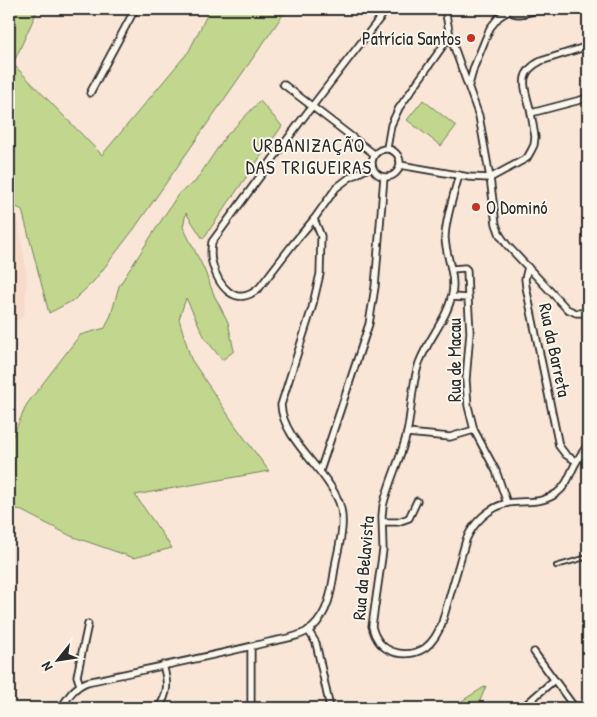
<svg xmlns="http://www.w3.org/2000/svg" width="597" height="717" viewBox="0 0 597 717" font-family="'Patrick Hand',sans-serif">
  <rect width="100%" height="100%" fill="#f9e6d7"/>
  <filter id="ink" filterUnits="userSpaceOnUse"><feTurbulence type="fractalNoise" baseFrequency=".02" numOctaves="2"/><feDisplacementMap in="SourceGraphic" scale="10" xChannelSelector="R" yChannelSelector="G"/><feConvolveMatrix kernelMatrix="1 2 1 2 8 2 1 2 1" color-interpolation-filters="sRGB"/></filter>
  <g filter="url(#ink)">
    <polygon fill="#f7dac9" points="9,204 12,206 19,226 27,277 24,316 9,325"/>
    <g fill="#c0d78d" stroke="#76815c">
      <polygon points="9,9 38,9 13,64 102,155 189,51 210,9 287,9 134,229 94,281 74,300 49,313 22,210 9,203"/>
      <polygon points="423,100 456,126 441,146 407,120"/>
      <polygon points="260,101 282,126 203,239 186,213 183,227 204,269 214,295 228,322 234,351 222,360 205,338 186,298 179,319 191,359 237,428 269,471 135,495 172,548 134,558 71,536 20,510 9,506 9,444 27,404 80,335 105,328 111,315 119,286 179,193 195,182 225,137"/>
      <polygon points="486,686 477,708 453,708 460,702"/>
    </g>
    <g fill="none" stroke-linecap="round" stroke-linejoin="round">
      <defs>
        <polyline id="service" points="556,566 588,557"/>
        <g id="minor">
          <polyline points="445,9 450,36 479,116 490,178 496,224 500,235 507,245 567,309 576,313 588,313"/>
          <polyline points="283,84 374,154"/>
          <polyline points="469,85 474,67 490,28 499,17 510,10"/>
          <polyline points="90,93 135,9"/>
          <path d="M531,113C526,90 515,74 541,61L588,46"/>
          <polyline points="387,148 391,125 399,108 450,36"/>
          <circle cx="386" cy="163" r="14"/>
          <polyline points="400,165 469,177 490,178 527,158 531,151 534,145 535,137 531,113 588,98"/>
          <path d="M372,166L349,178L336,188L314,219L293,244L260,287C236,310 218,286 212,262C210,255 211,249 212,242L300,122L387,9"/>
          <path d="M459,175C454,194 445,220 445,238C446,257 456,275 452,295C447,319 428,339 419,363C411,386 412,410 407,433C401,458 389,481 383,506L382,516L383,550L372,626C373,630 374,634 376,637C385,655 409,658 425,648C433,642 437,634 441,626L466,540C473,523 489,507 508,503C526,500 540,505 557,493C568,485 570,472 577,461C580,455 584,450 588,445"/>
          <polyline points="528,267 525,279 526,287 559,446 566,455 576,461"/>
          <polyline points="451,269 465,268 467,270 468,298"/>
          <polyline points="451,297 468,298 470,332 466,380 468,406 474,430 496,471 507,503"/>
          <polyline points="407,433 450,437 474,430"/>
          <polyline points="320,471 369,324 375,287 384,177"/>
          <polyline points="383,522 398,522 409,518 417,501"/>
          <polyline points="588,606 588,608"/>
          <polyline points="308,630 316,643 330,708"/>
          <polyline points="251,647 251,708"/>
          <polyline points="534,652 575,708"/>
          <polyline points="80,685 77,676 88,624"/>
          <path d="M61,708C68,697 74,687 87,682C147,669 209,657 269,642C282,639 301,637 312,628C331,611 332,584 336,561C340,542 346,521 339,502C325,468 283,440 281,405L312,308L320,274L321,236L314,219"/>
          <path d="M158,708C169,694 168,682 163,665"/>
          <polyline points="522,708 554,680"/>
          <polyline points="579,708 588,701"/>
        </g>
        <path id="tertiary" d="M509,9C517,17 528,11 538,9"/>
      </defs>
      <use href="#service" stroke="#2b2b2b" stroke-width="6"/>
      <use href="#minor" stroke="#2b2b2b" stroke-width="9"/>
      <use href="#tertiary" stroke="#2b2b2b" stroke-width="11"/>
      <use href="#service" stroke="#fbf7ec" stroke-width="2.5"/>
      <use href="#minor" stroke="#fbf7ec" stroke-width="5.5"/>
      <use href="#tertiary" stroke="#fbf7ec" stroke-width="7"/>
    </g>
  </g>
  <g fill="#c8321e" stroke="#fbf7ec" stroke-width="2">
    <circle cx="471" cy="38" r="5"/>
    <circle cx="476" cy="207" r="5"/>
  </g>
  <g text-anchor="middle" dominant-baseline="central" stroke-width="4" stroke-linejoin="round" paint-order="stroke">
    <g font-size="18" fill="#2b2b2b" stroke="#fbf7ec" text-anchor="end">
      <text x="461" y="38">Patrícia Santos</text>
      <text x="486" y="207" text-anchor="start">O Dominó</text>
    </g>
    <g font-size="18" fill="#2b2b2b" stroke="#fbf7ec">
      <text transform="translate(555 350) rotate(78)">Rua da Barreta</text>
      <text transform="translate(454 360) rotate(-90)">Rua de Macau</text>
      <text transform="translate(363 568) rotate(-85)">Rua da Belavista</text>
    </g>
    <g font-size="19" letter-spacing="1" fill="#2b2b2b" stroke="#fbf7ec">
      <text x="309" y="145">URBANIZAÇÃO<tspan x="309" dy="22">DAS TRIGUEIRAS</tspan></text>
    </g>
  </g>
  <rect width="597" height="717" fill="none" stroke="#fbf7ec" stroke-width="30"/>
  <rect x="15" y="15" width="567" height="687" fill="none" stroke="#2b2b2b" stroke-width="2" filter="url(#ink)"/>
  <g transform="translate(58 660) rotate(240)" stroke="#fbf7ec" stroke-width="4" paint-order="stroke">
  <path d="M0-4L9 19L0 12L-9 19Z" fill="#2b2b2b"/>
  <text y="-8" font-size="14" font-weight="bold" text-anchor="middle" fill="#2b2b2b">N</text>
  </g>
</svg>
